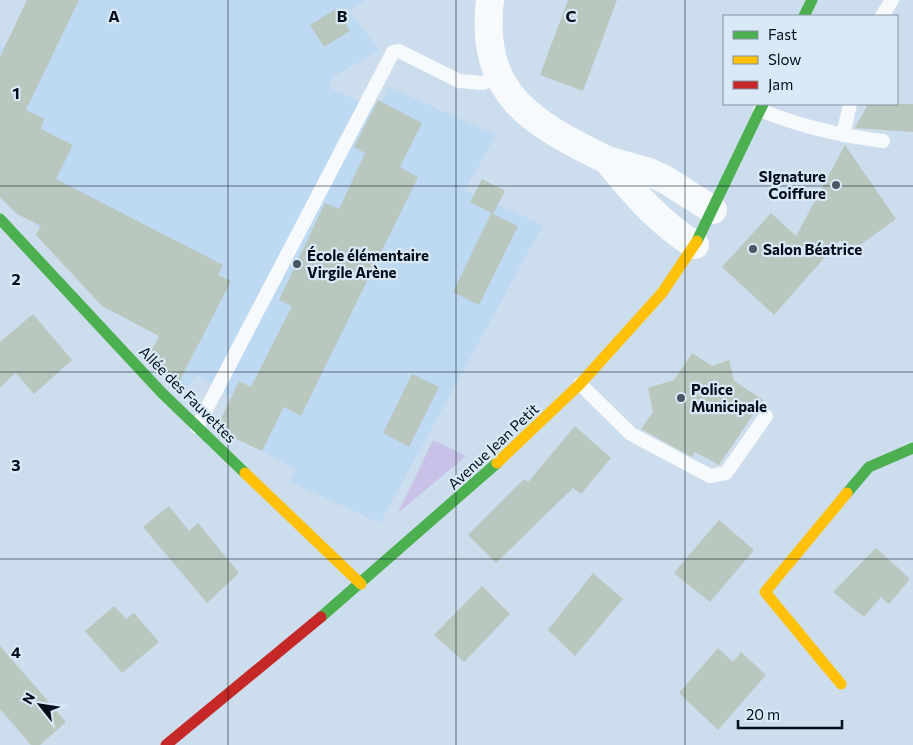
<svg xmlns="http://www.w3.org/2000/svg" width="913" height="745" viewBox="0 0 913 745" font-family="Commissioner,sans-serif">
  <rect width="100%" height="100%" fill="#ccdded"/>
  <polygon fill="#bed9f2" points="35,0 366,0 349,11 380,50 333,77 329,88 379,109 389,87 496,135 465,190 543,225 380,523 290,482 296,470 224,429 240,401 197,375 186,388 159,355 166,333 107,302 0,186 0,46 10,50"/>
  <polygon fill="#c9c2e8" points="433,440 466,456 398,513"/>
  <g fill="#b9c7bf">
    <polygon points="27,0 79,0 26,110 44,119 41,129 73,145 56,179 223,265 218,275 231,281 177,386 149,356 159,336 102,306 36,235 41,226 17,214 0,197 0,57"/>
    <polygon points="568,0 617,0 583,91 540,75"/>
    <polygon points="336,9 350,31 324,47 310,25"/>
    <polygon points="378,100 422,123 400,167 418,177 301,416 284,407 262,451 228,435 218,425 239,381 251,387 292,306 279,300 325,203 339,209 365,153 354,147"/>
    <polygon points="868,104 913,104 913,132 855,128"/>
    <polygon points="845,145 896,219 849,253 840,240 774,315 722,267 771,213 796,236"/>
    <polygon points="482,179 505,191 493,214 470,202"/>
    <polygon points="491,213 518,226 479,305 453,292"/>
    <polygon points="33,314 72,360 34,394 16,373 0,387 0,342"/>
    <polygon points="692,353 712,366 729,360 734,381 763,400 719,465 695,452 692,457 641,429 653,412 648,388 674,380"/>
    <polygon points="412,374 439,387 409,447 383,433"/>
    <polygon points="575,426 611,458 581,494 573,488 496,563 468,535 524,479 528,482"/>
    <polygon points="169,506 189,531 198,523 239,573 207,603 143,527"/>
    <polygon points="719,520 754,550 710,602 674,573"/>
    <polygon points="876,548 910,579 889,604 881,597 864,617 833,592"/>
    <polygon points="593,573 623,599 575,656 548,630"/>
    <polygon points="482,586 510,614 464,662 434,635"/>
    <polygon points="114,606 126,619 134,613 159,642 122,673 85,631"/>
    <polygon points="0,646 66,722 40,745 31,745 0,709"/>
    <polygon points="718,648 733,662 741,652 766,675 718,730 679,693"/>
  </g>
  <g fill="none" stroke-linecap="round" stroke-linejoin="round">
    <g stroke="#f7fafc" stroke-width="14">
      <polyline points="882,16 892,0"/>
      <path d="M760,110C799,126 841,136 883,141"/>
      <polyline points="843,135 850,104"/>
      <polyline points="580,384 631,434 710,476 726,473 766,416"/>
      <polyline points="197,427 393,52 399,51 459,81 483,83 500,77"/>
    </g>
    <g stroke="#f7fafc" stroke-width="28">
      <path d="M490,0C479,95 532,123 607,160"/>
      <path d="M695,245C659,223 633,192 607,160L649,172L666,180L713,210"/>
    </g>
    <g stroke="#4caf50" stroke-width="11">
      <polyline points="804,16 812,0"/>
      <polyline points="0,219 162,393 245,473"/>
      <polyline points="697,241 763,104"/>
      <polyline points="847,493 869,467 913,448"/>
      <polyline points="321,617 497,463"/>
    </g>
    <g stroke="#ffc107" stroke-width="11">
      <polyline points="497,463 580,384 662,293 697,241"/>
      <polyline points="245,473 361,584"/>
      <polyline points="841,684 765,592 847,493"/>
    </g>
    <polyline stroke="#c62828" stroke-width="11" points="166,745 321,617"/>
  </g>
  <path fill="none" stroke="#020e1a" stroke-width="1" stroke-opacity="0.55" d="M228,0V745M456,0V745M685,0V745M0,186H913M0,372H913M0,559H913"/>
  <g fill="#495664" stroke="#d9e9f7" stroke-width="2">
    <circle cx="836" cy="185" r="5"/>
    <circle cx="753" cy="249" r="5"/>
    <circle cx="297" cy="264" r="5"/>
    <circle cx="681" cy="398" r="5"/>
  </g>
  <g text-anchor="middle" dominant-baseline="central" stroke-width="4.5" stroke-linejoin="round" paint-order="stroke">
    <g font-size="15" font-weight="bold" fill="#020e1a" stroke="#d9e9f7" text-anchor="start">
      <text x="826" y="176" text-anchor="end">SIgnature<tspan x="826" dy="17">Coiffure</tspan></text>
      <text x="763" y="249">Salon Béatrice</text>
      <text x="307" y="255">École élémentaire<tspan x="307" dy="17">Virgile Arène</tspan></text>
      <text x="691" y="389">Police<tspan x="691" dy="17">Municipale</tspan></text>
    </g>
    <g font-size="15" fill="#020e1a" stroke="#d9e9f7">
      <text transform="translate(188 394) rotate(45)">Allée des Fauvettes</text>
      <text transform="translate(493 446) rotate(-43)">Avenue Jean Petit</text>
    </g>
  </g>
  <g font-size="16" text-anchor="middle" font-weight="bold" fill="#020e1a" stroke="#d9e9f7" stroke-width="4.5" stroke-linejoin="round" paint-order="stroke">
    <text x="114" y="22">A</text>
    <text x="342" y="22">B</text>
    <text x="571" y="22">C</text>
    <text x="16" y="99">1</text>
    <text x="16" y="285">2</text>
    <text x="16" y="471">3</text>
    <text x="16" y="658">4</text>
  </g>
  <rect x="723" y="15" width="175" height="90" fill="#d9e9f7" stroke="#83919f"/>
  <rect x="733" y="31" width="25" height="8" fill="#4caf50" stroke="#83919f"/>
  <text x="768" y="40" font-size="15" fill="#020e1a">Fast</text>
  <rect x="733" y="56" width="25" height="8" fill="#ffc107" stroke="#83919f"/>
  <text x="768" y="65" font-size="15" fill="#020e1a">Slow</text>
  <rect x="733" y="81" width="25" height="8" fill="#c62828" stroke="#83919f"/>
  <text x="768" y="90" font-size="15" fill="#020e1a">Jam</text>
  <g transform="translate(40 705) rotate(300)" stroke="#d9e9f7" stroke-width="4" paint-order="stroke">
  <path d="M0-4L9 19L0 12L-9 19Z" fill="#020e1a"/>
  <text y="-8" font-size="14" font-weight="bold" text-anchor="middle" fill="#020e1a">N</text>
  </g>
  <path d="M738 720v8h104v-8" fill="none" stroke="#020e1a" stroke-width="2.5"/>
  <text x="746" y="720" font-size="15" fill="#020e1a" stroke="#d9e9f7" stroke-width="4" paint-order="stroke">20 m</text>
</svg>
